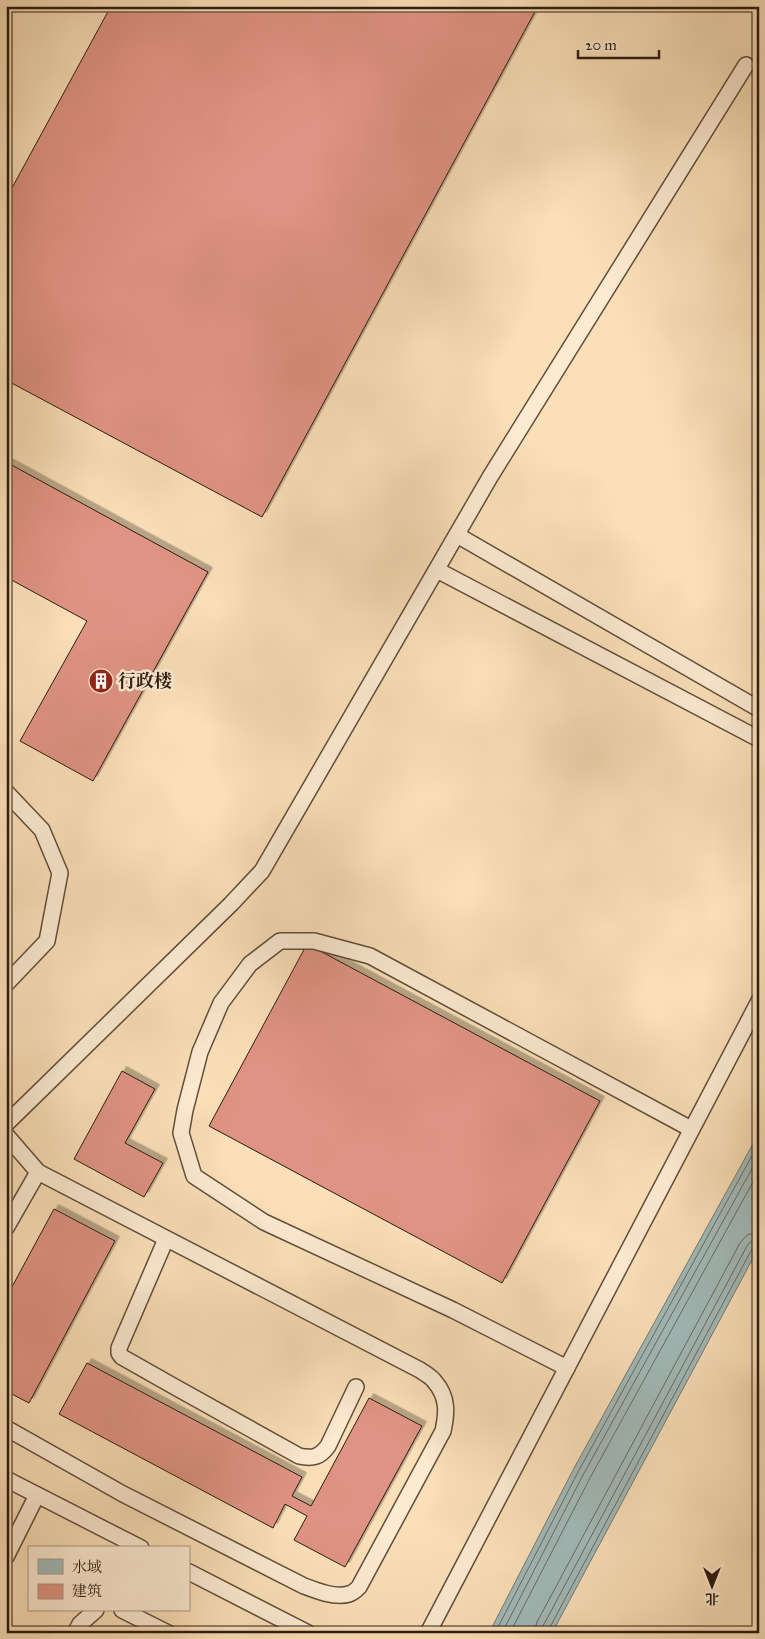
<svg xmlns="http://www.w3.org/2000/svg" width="765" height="1639" viewBox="0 0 765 1639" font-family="'IM FELL Great Primer','Noto Serif SC',serif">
  <defs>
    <filter id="shadow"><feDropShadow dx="4.5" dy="-4.5" stdDeviation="0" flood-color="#0004"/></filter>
  </defs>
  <rect width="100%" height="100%" fill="#fadfb8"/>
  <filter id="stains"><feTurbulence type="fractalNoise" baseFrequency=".004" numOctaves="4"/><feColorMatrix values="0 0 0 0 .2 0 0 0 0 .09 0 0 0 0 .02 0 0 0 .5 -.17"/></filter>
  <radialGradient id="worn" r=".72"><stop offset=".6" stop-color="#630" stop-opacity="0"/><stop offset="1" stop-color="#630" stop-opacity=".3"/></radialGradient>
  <polygon fill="#a2bab9" stroke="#737b75" points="759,1133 759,1247 552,1633 489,1633 573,1470"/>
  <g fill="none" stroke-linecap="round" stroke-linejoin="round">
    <g stroke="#686b64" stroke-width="1">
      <polyline points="495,1633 578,1472 759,1143"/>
      <polyline points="502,1633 583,1475 759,1156"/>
      <polyline points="510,1633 590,1478 759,1171"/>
      <polyline points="534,1633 537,1622 740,1243 747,1235 759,1232"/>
      <polyline points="542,1633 543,1626 747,1246 751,1241 759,1240"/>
      <polyline points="548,1633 549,1629 752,1249 759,1246"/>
    </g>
  </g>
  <g fill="#df9384" stroke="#2d1c10" filter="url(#shadow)">
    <polygon points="111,6 538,6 262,517 6,380 6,199"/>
    <polygon points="6,462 208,572 93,781 20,741 87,621 6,577"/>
    <polygon points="307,944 600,1101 502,1283 209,1126"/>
    <polygon points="122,1071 155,1089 125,1143 163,1163 144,1197 74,1159"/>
    <polygon points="54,1209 115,1241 29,1403 6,1391 6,1298"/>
    <polygon points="87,1363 302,1477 292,1496 311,1506 369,1398 422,1426 345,1567 294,1540 307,1516 285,1504 273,1528 59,1414"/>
  </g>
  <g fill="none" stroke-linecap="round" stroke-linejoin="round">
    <defs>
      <g id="service">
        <polyline points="457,535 759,709"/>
        <polyline points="437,570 759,739"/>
        <polyline points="6,792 42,830 60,873 47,941 6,984"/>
        <polyline points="6,1124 231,904 262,871 490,477 746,65"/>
        <polyline points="6,1135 38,1172 6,1228"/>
        <path d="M166,1239L119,1348V1353L122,1357L175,1387L299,1456C313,1459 320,1457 328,1446L356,1387"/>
        <polyline points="567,1368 453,1310 264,1222 194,1176 181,1133 185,1110 200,1052 221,1003 250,964 280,941 314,941 370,956 691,1129"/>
        <path d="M6,1428L123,1494L304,1586C317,1591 335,1598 349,1594C353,1593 357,1589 359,1587L443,1431C447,1413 448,1397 435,1382C432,1377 424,1373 420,1370C293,1303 165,1238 38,1172"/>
        <polyline points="6,1479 141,1548"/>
        <polyline points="6,1557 37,1495"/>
        <polyline points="189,1572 308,1633"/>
        <polyline points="122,1610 168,1633"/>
        <polyline points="75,1633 80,1624 96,1610"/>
        <polyline points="428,1633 759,1001"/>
      </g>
    </defs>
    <use href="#service" stroke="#604d3a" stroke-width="18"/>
    <use href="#service" stroke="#fcead1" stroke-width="15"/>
  </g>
  <defs>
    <symbol id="building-disc" viewBox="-11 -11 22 22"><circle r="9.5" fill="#8f2418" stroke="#fcead1"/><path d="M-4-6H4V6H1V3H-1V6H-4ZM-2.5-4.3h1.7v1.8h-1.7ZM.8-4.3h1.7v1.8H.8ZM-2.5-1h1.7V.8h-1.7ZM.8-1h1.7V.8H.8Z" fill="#fff"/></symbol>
  </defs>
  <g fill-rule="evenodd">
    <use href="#building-disc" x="87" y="667" width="28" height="28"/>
  </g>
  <g text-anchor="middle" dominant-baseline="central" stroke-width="5" stroke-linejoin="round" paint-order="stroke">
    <g font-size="18" font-weight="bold" fill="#2d1c10" stroke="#fcead1" text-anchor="start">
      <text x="118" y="681">行政楼</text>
    </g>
  </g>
  <rect width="765" height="1639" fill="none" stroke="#fadfb8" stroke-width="25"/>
  <rect x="8" y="8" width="750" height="1624" fill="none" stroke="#2d1c10" stroke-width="2.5"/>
  <rect x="12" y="12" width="740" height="1614" fill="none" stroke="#2d1c10"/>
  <rect x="28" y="1546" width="162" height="65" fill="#fcead1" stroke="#a99884"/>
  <rect x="38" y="1559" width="25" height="15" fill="#a2bab9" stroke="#a99884"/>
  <text x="72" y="1572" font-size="15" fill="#2d1c10">水域</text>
  <rect x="38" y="1584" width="25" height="15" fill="#df9384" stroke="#a99884"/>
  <text x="72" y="1596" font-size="15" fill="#2d1c10">建筑</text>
  <g transform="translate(712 1586) rotate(180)" stroke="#fcead1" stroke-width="4" paint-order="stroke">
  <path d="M0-4L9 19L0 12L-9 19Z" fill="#2d1c10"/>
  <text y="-8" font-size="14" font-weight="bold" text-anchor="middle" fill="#2d1c10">北</text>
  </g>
  <path d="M578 50v8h81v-8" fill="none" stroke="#2d1c10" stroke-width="2.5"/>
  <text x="585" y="50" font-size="15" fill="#2d1c10" stroke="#fcead1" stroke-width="4" paint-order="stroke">20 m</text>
  <rect width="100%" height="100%" filter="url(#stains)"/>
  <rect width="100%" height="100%" fill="url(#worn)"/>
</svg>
